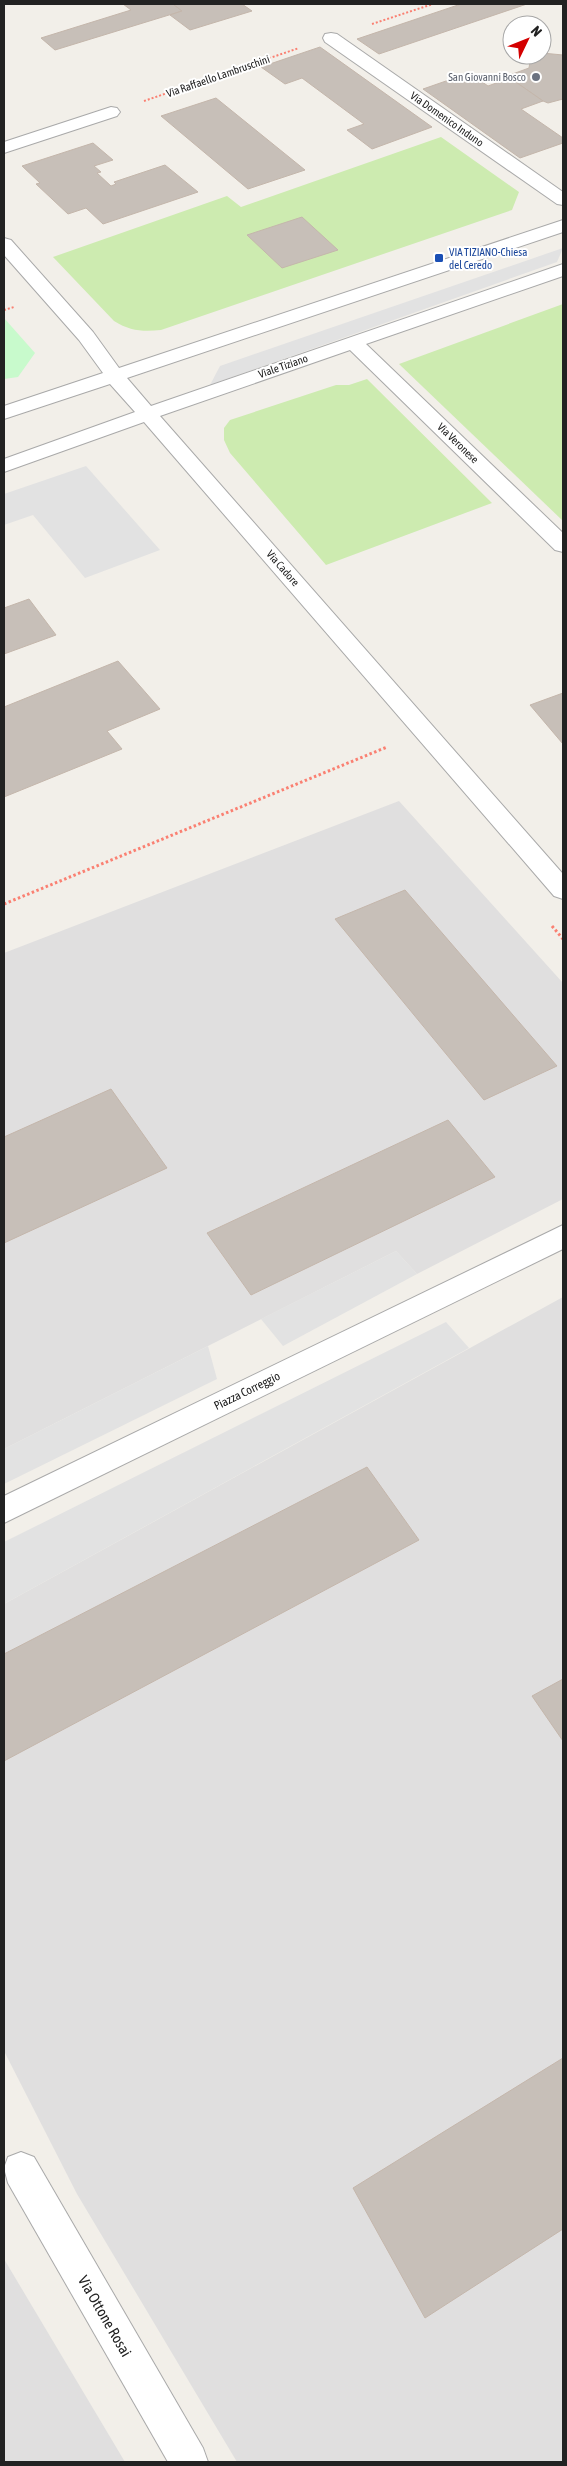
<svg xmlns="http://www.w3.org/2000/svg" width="567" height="2466" viewBox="0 0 567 2466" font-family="'Asap Condensed',sans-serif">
  <rect width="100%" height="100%" fill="#f2efe9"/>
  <g fill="#e0dfdf">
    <polygon points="399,801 563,983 563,1199 417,1274 396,1251 4,1449 4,953"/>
    <polygon points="563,1297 563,2462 237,2462 77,2194 4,2051 4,1604"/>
    <polygon points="4,2259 125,2462 4,2462"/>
  </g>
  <g fill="#cdebb0">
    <path d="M441,137L519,192L512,210L161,330C143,332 130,331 114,321L53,257L227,196L241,207Z"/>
    <polygon points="563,304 563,521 399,364"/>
    <polygon points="367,379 492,503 326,565 230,453 224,440 224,428 230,420 336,385 349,385"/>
  </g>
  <polygon fill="#c8facc" points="4,318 35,353 18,377 4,379"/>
  <g fill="#e2e2e2">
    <polygon points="563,248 557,262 210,385 220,366"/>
    <polygon points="86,466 160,550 85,578 33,515 4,525 4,494"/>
    <polygon points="396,1251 417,1274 283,1346 261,1319"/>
    <polygon points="446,1322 469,1348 4,1604 4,1542"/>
    <polygon points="208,1346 217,1379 4,1484 4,1449"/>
  </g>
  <g fill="#c7bfb8" stroke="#c4b6ab">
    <polygon points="123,4 173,4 182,11 55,50 41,38 131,10"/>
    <polygon points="173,4 242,4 252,11 190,30 170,15 182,11"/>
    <polygon points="461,4 527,4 379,54 357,39"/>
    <polygon points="320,47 432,127 372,149 347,130 364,124 302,78 285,84 261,67"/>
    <polygon points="542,53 563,55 563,99 548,103 543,101 507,76 529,68 531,55 542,55"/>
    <polygon points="469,73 488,86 510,78 543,101 521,109 563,138 563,143 520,158 423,89"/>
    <polygon points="216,98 305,170 248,189 161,116"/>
    <polygon points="93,143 113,160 94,166 101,172 97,173 111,186 116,184 114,182 165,165 198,192 103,224 86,208 68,214 36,184 40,183 22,166"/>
    <polygon points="302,217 338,250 282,268 247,235"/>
    <polygon points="29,599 56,635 4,654 4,608"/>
    <polygon points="118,661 160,709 107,731 122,749 4,797 4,707"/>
    <polygon points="563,693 563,744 530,705"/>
    <polygon points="405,890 557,1066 484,1100 335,919"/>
    <polygon points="111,1089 167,1168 4,1243 4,1137"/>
    <polygon points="448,1120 495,1177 251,1295 207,1233"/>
    <polygon points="367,1467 419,1540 4,1761 4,1654"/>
    <polygon points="563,1679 563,1741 532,1696"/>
    <polygon points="563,2058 563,2229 425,2318 353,2188"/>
  </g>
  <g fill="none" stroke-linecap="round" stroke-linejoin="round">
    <defs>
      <g id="street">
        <polygon points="331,33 337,34 563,192 563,205 557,204 325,42 323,38 325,34"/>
        <polygon points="111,107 117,108 120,112 117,116 4,153 4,142"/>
        <polygon points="563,220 563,232 127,378 151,406 563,264 563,276 366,344 563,533 563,552 555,550 350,350 160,416 563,874 563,899 554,896 144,422 4,472 4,459 135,412 110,384 4,419 4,406 103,373 79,340 4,255 4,238 11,240 93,332 119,368"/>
        <polygon points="563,1225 563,1249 4,1523 4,1496"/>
        <polygon points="21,2152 34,2157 203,2448 208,2462 168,2462 8,2183 4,2168 8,2157"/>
      </g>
    </defs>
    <use href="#street" stroke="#a9a9a9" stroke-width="2"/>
    <g stroke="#fa8072" stroke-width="2" stroke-dasharray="2 2" stroke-linecap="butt">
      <polyline points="372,24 433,4"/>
      <polyline points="144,101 299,48"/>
      <polyline points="4,310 14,307"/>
    </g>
    <g stroke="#fa8072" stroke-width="3" stroke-dasharray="2.5 2.5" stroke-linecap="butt">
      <polyline points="4,904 387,747"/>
      <polyline points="552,926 563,939"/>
    </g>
    <use href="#street" fill="#fff" fill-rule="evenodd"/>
  </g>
  <circle fill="#6b7280" stroke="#fff" stroke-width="2" cx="536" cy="77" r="5"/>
  <rect fill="#1a4fb4" stroke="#fff" stroke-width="2" x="434" y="253" width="10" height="10" rx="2.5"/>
  <g text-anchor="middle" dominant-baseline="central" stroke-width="4" stroke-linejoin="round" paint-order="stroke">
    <g font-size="11" fill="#222" stroke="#fff">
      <text transform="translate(218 76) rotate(-19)">Via Raffaello Lambruschini</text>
      <text transform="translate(447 119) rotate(35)">Via Domenico Induno</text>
      <text transform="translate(283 366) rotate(-19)">Viale Tiziano</text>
      <text transform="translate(458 443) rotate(44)">Via Veronese</text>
      <text transform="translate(283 568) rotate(49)">Via Cadore</text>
    </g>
    <g font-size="11" fill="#5b616d" stroke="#fff" text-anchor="end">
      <text x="526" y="77">San Giovanni Bosco</text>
    </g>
    <g font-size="11" fill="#164399" stroke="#fff" text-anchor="start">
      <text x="449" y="252">VIA TIZIANO-Chiesa<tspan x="449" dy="13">del Ceredo</tspan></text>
    </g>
    <g font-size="12" fill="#222" stroke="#fff">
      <text transform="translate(247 1391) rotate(-26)">Piazza Correggio</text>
    </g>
    <g font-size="15" fill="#222" stroke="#fff">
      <text transform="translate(105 2316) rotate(60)">Via Ottone Rosai</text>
    </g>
  </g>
  <rect width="567" height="2466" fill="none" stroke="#222222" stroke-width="10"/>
  <g transform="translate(527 40) rotate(47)"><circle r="24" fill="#ffffff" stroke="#a7a7a7"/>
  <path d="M0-4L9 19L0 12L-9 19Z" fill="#d40000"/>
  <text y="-8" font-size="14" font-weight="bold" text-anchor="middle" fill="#222222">N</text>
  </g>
</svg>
